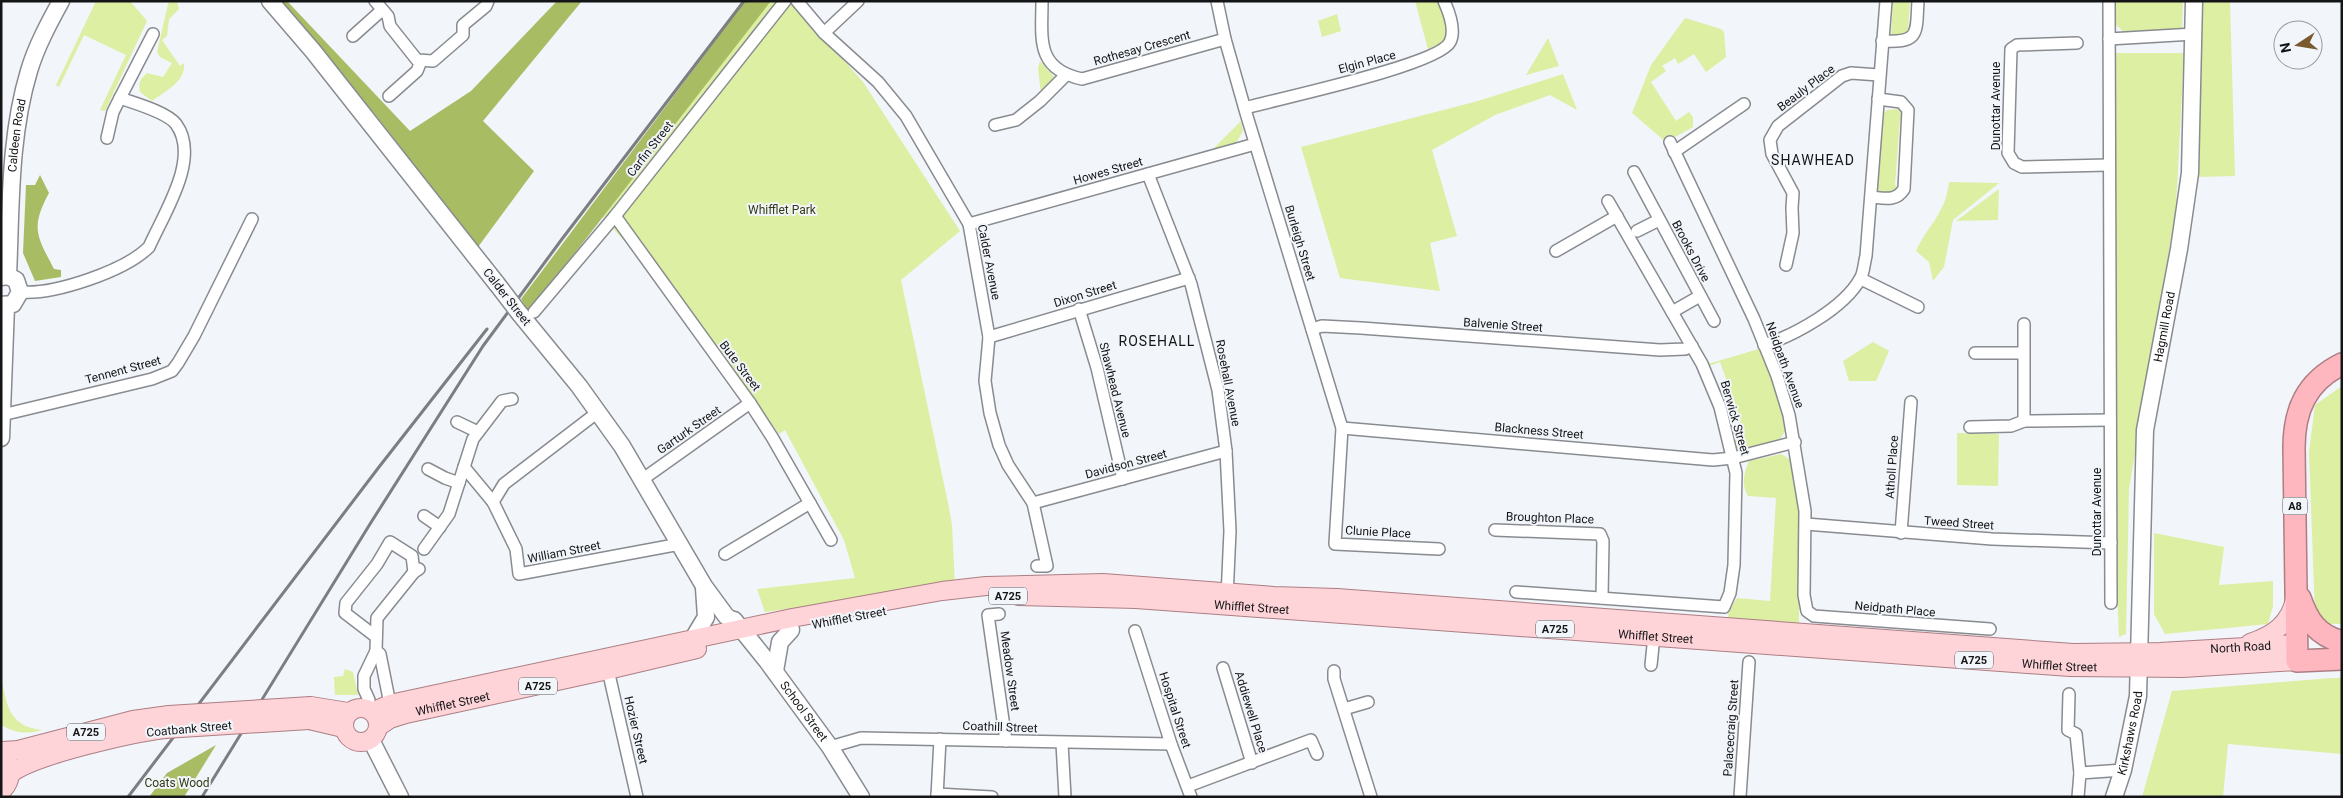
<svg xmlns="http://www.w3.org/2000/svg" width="2343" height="798" viewBox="0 0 2343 798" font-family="Roboto,sans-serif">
  <rect width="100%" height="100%" fill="#f2f5fa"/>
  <g fill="#dcefa2">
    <polygon points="96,1 130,1 147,21 105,111 100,110 126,55 84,35 59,87 56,85"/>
    <path d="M170,1H177L179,9L169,19L167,36L162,40L180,66L184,63C186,82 165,91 152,101L140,92C138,83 140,79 147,73L163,77L172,63L160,57L157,52L168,4Z"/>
    <polygon points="765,1 791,1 863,82 960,231 901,280 949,508 952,525 955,586 765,612 757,589 855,578 844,540 785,430 779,434 708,335 601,215"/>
    <polygon points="1415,1 1441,1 1450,31 1444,42 1428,49"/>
    <polygon points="1893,1 1910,1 1908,29 1913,32 1911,34 1891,37"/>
    <polygon points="2115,1 2183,1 2182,32 2124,32 2116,25"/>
    <polygon points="2200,1 2230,1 2235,176 2197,177"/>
    <polygon points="1337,14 1341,31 1322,37 1318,21"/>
    <polygon points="1685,18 1721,29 1724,32 1726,57 1706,72 1694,54 1678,64 1675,58 1662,66 1666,71 1651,82 1676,121 1689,112 1693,117 1693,127 1666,142 1632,113 1651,65"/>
    <polygon points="1548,38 1559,66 1526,75"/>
    <polygon points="2115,53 2184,53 2176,208 2129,489 2126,634 2119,637 2115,544"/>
    <polygon points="1040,61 1055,78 1041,94 1038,68"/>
    <polygon points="1563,74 1577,110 1550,95 1495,115 1432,150 1457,236 1430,243 1440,291 1340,278 1301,147 1478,101"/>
    <polygon points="1897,109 1906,117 1900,119 1895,185 1899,188 1897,194 1877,192 1884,113 1887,110"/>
    <polygon points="1241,121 1243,131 1236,143 1213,149"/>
    <path d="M1949,182L1999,183L1953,220L1944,267L1933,281L1929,262L1916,251C1928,225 1946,213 1949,182Z"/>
    <polygon points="1999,189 1998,220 1956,221"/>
    <polygon points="1873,342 1889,351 1876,381 1849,381 1843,361"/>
    <polygon points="1762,348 1782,407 1787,428 1780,439 1736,451 1731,434 1741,420 1720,362 1709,366 1708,364"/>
    <polygon points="2342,386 2342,624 2329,624 2315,614 2309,452 2315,405"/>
    <polygon points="1957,433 1999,434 1998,486 1957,485"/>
    <path d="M1781,454L1793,461C1795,475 1794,494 1799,505V625L1729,621L1728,613L1737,598L1770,601L1776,498L1748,496C1741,485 1744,472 1749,461Z"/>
    <polygon points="2154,533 2224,547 2219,585 2273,581 2273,606 2268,624 2165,634 2154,614"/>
    <polygon points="345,669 353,672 358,695 335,695 334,677 343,676"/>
    <path d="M1,677C7,706 9,727 43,730C26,734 17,734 1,725Z"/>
    <polygon points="2331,678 2342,678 2342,754 2228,744 2223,797 2142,797 2172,691"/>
  </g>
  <g fill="#a8bc64">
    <polygon points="273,1 287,1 410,131 471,91 557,1 582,1 483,121 534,171 478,247 374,113"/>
    <polygon points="745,1 771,1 529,312 521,299"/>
    <path d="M40,175L49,193C30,228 37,236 54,269L61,270V277L35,281L23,253L26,185H35Z"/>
    <polygon points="216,745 184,797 149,797 167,773"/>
  </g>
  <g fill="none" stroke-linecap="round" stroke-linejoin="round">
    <defs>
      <g id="street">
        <polyline points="375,1 388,16 390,26 417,60 433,61 463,35 463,25 486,6 488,1"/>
        <polyline points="797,1 824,33 878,82 906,116 969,224 989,337 985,381 990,413 999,445 1008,465 1033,503 1047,566 1037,566"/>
        <path d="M1042,1C1042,38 1035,69 1082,79L1225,39"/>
        <polyline points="1217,1 1225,39 1246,113 1342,428 1335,544 1439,549"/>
        <polyline points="2109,1 2111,603"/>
        <polyline points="824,33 858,1"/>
        <polyline points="353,36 382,10"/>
        <polyline points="2109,39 2194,34"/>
        <path d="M1882,41C1920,43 1916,34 1918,1"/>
        <polyline points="2077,43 2017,45 2011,49 2008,153 2014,163 2022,167 2109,165"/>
        <polyline points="389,96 417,71 421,61"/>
        <path d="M1245,108C1277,99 1439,65 1450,42C1456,30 1449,12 1444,1"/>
        <polyline points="995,125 1016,120 1040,101 1066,75"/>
        <polyline points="107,138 113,112 120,98"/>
        <polyline points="1670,142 1754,319 1777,376 1789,415 1805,511 1804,595 1807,611 1814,616 1990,629"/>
        <polyline points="1674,152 1744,104"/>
        <polyline points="1634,172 1714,321"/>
        <polyline points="1148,174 1191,284 1218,390 1226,451 1230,531 1227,597"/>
        <path d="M1871,197C1884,198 1896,202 1904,189L1908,110L1901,102L1878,99"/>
        <polyline points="615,216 750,403 772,437 831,540"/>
        <polyline points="969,224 1255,144"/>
        <polyline points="1637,231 1659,220"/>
        <polyline points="1556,251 1617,216"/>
        <polyline points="1786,265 1793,233 1792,208 1793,193 1772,154 1770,140 1778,126 1842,76 1851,73 1879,75"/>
        <polyline points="1861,279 1918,307"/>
        <path d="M20,292C54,295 125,271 149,247C164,213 201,158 176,124C167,112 134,103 120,98L153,34"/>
        <polyline points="1079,309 1097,368 1123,479"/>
        <polyline points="534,312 615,216 785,1"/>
        <polyline points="1672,312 1700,296"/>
        <polyline points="2024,324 2024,421"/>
        <polyline points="1312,329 1322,326 1361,328 1660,350 1685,349 1692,346"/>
        <polyline points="989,337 1189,278"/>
        <path d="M1764,345C1795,335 1844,308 1860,279C1864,273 1864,263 1866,256L1886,1"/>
        <polyline points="1975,353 2023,353"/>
        <polyline points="598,412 504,484 493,502 516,549 519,574 680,544"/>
        <polyline points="2,415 152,379 172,371 178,363 194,336 252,219"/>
        <polyline points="457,422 478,432"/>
        <polyline points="1970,427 2011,426 2024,421 2110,420"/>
        <polyline points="1342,428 1713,460 1733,458 1795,442"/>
        <polyline points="464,467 493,502"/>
        <polyline points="428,469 445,478 459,483"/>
        <polyline points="643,479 750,403"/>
        <polyline points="1033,503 1226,451"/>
        <polyline points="424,516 440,527"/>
        <polyline points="1806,524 1992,539 2111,543"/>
        <polyline points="1495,530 1600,534 1603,541 1602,598"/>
        <polyline points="1901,533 1911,402"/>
        <polyline points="424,549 449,514 473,439 502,401 512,399"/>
        <polyline points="725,554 810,503"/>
        <polyline points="1516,592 1724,607 1730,593 1734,565 1736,473 1720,407 1702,364 1608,201"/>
        <polyline points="999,614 988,615 1006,741"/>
        <polyline points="1135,631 1171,744 1191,797"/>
        <polyline points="375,636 345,613 346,603 377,564 390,542 412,556 414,572"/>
        <polyline points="376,651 380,654 390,704"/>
        <polyline points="1651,665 1654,636"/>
        <polyline points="1223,668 1252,763"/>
        <polyline points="608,670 637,797"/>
        <polyline points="1334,671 1334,679 1371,797"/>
        <polyline points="2069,694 2068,730 2076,734 2080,773"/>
        <polyline points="368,709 369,700 364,689 364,676 376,651 377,618 414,572 419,569"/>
        <polyline points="1344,709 1368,702"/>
        <polyline points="1062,743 1065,797"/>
        <polyline points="830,747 861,738 1171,744"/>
        <polyline points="1188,786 1311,740 1317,754"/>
        <polyline points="937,794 992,797"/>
        <polyline points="937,797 940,739"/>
        <polyline points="1740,797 1749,662"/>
        <polyline points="2078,797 2080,773 2123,770"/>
      </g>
      <g id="secondary">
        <polyline points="270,1 313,51 497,284"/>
        <path id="s1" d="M8,276C11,208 9,137 29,71C36,47 49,23 61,1"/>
        <polyline points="1,277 8,276 16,280 20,292 13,304 1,305"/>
        <polyline points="520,314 579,386 622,446 704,586 726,616 742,628"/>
        <polyline points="1,438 6,306"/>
        <path id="s2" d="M734,620L767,661L830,747L861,797"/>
        <polyline points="694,637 706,617 704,588"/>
        <polyline points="775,671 780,642 791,630"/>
        <polyline points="371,740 400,797"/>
        <path id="s3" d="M2114,797L2123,770L2138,696L2145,430L2179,249L2190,173L2194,1"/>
      </g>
      <g id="primary">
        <path id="s4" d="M1018,596L1136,599L2070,667L2183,668L2297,661"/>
        <path d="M2250,643C2273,635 2290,624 2295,599"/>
        <polyline points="311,706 348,712"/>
        <circle cx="361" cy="725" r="17"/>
        <path id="s5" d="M372,712L390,704L792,618L942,591L986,586L1103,583L1274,596L1337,598L2073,653L2160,652L2297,644"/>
        <polyline points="309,720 343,728"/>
        <path id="s6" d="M378,727L390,719L406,714L608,670L697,649"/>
        <polyline points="3,751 18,750 133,720 169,715"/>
        <path d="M10,774C34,755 132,733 165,729"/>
        <path d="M1,791C9,785 12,774 9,764"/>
      </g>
      <g id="highway">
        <path d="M2342,364C2306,382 2294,410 2294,448L2297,661L2342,659"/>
        <path d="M2300,598C2308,621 2317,635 2342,642"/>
      </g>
    </defs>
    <use href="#street" stroke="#888b90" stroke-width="14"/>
    <use href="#secondary" stroke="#888b90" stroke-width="19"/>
    <use href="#primary" stroke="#ac7e84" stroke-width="20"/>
    <use href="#highway" stroke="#ac7e84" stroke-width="24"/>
    <use href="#street" stroke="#fff" stroke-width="11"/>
    <use href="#secondary" stroke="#fff" stroke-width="16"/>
    <use href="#primary" stroke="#fed4d8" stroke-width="18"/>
    <use href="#highway" stroke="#feb7be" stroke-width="21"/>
    <g stroke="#7c7e81" stroke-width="3">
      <polyline points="128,797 379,467 487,329"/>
      <polyline points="202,797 370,524 483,346 562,239 744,1"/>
    </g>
    <defs>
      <polyline id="secondary-bridge" points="497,284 520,314"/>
      <g id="primary-bridge">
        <polyline points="169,715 311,706"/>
        <polyline points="165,729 309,720"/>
      </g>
    </defs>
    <use href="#secondary-bridge" stroke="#888b90" stroke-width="19" stroke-linecap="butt"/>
    <use href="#primary-bridge" stroke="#ac7e84" stroke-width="20" stroke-linecap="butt"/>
    <use href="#secondary-bridge" stroke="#fff" stroke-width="16"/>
    <use href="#primary-bridge" stroke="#fed4d8" stroke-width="18"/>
  </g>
  <g text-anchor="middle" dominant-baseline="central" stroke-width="4" stroke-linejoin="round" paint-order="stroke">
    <g fill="#f2f5fa" stroke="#57585b" stroke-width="1">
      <rect x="2282.5" y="497.5" width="25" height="17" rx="4"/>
      <rect x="989" y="587.5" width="38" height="17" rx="4"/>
      <rect x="1536" y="620.5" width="38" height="17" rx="4"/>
      <rect x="1955" y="651.5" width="38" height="17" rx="4"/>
      <rect x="519" y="677.5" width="38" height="17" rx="4"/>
      <rect x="67" y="723.5" width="38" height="17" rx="4"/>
    </g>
    <g font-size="11" font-weight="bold" fill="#141517">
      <text x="2295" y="506">A8</text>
      <text x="1008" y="596">A725</text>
      <text x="1555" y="629">A725</text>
      <text x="1974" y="660">A725</text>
      <text x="538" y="686">A725</text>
      <text x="86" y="732">A725</text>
    </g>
    <g font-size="12" fill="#141517" stroke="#f2f5fa">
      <text transform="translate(1142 48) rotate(-16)">Rothesay Crescent</text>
      <text transform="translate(1367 62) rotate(-15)">Elgin Place</text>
      <text transform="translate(1806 88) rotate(-37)">Beauly Place</text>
      <text transform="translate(1996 106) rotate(-90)">Dunottar Avenue</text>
      <text stroke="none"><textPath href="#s1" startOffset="141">Caldeen Road</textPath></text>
      <text transform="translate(650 149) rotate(-52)">Carfin Street</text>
      <text transform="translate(1108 171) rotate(-16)">Howes Street</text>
      <text transform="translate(1300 243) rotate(73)">Burleigh Street</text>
      <text transform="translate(1691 251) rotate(62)">Brooks Drive</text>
      <text transform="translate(989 262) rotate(79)">Calder Avenue</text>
      <text transform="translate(1085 294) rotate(-17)">Dixon Street</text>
      <text transform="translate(507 297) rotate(52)">Calder Street</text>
      <text transform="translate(1503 325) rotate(4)">Balvenie Street</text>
      <text stroke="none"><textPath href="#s3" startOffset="475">Hagmill Road</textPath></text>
      <text transform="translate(1785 365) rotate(70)">Neidpath Avenue</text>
      <text transform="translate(740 366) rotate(53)">Bute Street</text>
      <text transform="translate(123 370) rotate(-15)">Tennent Street</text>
      <text transform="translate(1228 383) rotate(79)">Rosehall Avenue</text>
      <text transform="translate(1115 390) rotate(76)">Shawhead Avenue</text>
      <text transform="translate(1735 418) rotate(74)">Berwick Street</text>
      <text transform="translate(689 430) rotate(-35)">Garturk Street</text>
      <text transform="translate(1539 431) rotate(5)">Blackness Street</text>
      <text transform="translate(1126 464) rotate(-15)">Davidson Street</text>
      <text transform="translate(1892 467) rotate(-86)">Atholl Place</text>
      <text transform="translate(2097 512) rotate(-90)">Dunottar Avenue</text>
      <text transform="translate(1550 518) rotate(2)">Broughton Place</text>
      <text transform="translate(1959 523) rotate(4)">Tweed Street</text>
      <text transform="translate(1378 532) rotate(3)">Clunie Place</text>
      <text transform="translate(564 552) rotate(-11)">William Street</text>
      <text stroke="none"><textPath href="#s4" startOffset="234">Whifflet Street</textPath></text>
      <text transform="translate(1895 609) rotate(5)">Neidpath Place</text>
      <text transform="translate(849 618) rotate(-11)">Whifflet Street</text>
      <text stroke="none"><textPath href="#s4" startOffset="639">Whifflet Street</textPath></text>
      <text stroke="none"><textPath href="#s5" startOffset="1885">North Road</textPath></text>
      <text stroke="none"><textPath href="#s4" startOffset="1044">Whifflet Street</textPath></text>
      <text transform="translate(1010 671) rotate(82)">Meadow Street</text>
      <text stroke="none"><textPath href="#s6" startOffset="79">Whifflet Street</textPath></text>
      <text transform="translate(1175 710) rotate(72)">Hospital Street</text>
      <text stroke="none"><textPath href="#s2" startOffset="115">School Street</textPath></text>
      <text transform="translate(1251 712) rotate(73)">Addiewell Place</text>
      <text transform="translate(1000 727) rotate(2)">Coathill Street</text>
      <text transform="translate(1731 728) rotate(-86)">Palacecraig Street</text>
      <text transform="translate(189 729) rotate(-5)">Coatbank Street</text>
      <text transform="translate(636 730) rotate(77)">Hozier Street</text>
      <text stroke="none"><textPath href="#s3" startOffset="66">Kirkshaws Road</textPath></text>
    </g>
    <g font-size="12" fill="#343b16" stroke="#f2f5fa">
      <text x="782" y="210">Whifflet Park</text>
      <text x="177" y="783">Coats Wood</text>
    </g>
    <g font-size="14" letter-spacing="1" fill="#141517" stroke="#f2f5fa">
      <text x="1813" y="160">SHAWHEAD</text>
      <text x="1157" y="341">ROSEHALL</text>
    </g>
  </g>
  <rect width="2343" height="798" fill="none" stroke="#141517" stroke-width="5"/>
  <g transform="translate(2298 45) rotate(258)"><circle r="24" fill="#f2f5fa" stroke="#999b9f"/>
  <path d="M0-4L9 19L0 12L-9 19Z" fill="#795b2f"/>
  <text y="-8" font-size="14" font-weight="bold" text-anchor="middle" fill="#141517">N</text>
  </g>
</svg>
